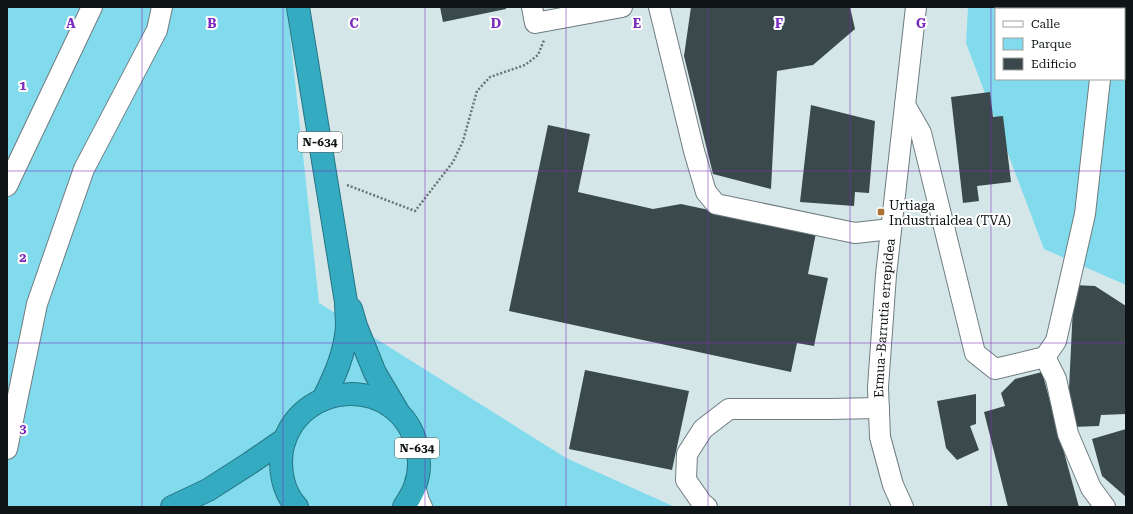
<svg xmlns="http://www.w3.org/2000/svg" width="1133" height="514" viewBox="0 0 1133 514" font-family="'Roboto Serif',serif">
  <rect width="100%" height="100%" fill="#d5e6e9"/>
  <g fill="#81dbed" fill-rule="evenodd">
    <polygon points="7,7 287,7 319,303 566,458 675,507 7,507"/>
    <path d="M968,7H1126V285L1044,249L966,43ZM996,9H1124V79H996Z"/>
  </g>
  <g fill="#3c494c">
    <polygon points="440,7 506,7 506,9 443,22"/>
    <polygon points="691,7 850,7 855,29 813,65 777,71 771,189 713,174 684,56"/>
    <polygon points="990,92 993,117 1003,116 1011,182 977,186 979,201 963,203 951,97"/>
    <polygon points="811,105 875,121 869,193 855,192 854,206 800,202"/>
    <polygon points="548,125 590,134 578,192 653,209 681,204 816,233 808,274 828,278 814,346 797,343 791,372 509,311"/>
    <polygon points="1074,285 1095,286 1126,306 1126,414 1101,415 1099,426 1072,427 1068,410"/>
    <polygon points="585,370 689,391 672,470 569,449"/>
    <polygon points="1042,372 1079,507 1008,507 984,412 1005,406 1001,393 1015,379"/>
    <polygon points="976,394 976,424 970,426 979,450 957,460 946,448 937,401"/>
    <polygon points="1126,429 1126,497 1102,476 1092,439"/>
  </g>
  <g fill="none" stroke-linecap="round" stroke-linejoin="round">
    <defs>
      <g id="minor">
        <polyline points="532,7 535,23 622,7"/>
        <polyline points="659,7 694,151 706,192 716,204 855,233 891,229"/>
        <polyline points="1106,9 1106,7"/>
        <polyline points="905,105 921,133 975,353 995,369 1045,357 1056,341 1085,214 1100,79"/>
        <polyline points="7,186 92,7"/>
        <polyline points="1045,357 1056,379 1068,434 1091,488 1105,507"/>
        <polyline points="7,449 37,304 84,169 157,30 162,7"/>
        <polyline points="415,486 419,501 422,507"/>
        <polyline points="707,507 702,503 686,480 687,454 703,429 729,409 830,409 879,408"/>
        <path id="s1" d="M903,507L893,485L880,437L878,387L886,275L916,7"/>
      </g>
      <g id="highway">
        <path d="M298,7L346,302C346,310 347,319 347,327C345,353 335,376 323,399"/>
        <polyline points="351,309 356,326 375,373 397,410"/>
        <polyline points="172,507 208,490 250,463 285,439"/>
        <path d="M297,507C283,492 279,470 282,450C297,378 400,374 417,447C420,460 420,473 415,486C413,493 408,500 404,507"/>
      </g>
    </defs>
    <use href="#minor" stroke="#6e7c80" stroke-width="22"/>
    <use href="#highway" stroke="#277684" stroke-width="24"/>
    <polyline stroke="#6a7477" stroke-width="2.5" stroke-dasharray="2 2" stroke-linecap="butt" points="347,185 415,211 453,162 463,141 477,91 490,77 525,65 538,55 544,40"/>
    <use href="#minor" stroke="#fff" stroke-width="20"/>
    <use href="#highway" stroke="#34abc0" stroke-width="22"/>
  </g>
  <path fill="none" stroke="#7b2cbf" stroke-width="1" stroke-opacity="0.55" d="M142,7V507M283,7V507M425,7V507M566,7V507M708,7V507M850,7V507M991,7V507M7,171H1126M7,343H1126"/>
  <rect fill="#ac6f34" stroke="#fff" stroke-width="1.5" x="877" y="208" width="8" height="8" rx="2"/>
  <g text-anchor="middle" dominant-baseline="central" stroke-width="4" stroke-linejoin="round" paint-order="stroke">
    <g fill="#fff" stroke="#575a5c" stroke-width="1">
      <rect x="298" y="132" width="44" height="20" rx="3"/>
      <rect x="395" y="438" width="44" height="20" rx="3"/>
    </g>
    <g font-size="12" font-weight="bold" fill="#0f1416">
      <text x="320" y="142">N-634</text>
      <text x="417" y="448">N-634</text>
    </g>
    <g font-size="13" fill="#0f1416" stroke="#fff" text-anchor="start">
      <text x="889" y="205">Urtiaga<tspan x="889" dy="15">Industrialdea (TVA)</tspan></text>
    </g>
    <g font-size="13" fill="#0f1416" stroke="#fff">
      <text stroke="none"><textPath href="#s1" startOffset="193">Ermua-Barrutia errepidea</textPath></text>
    </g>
  </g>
  <g font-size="13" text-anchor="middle" font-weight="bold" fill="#7b2cbf" stroke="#fff" stroke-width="4" stroke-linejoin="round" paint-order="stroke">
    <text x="71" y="28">A</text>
    <text x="212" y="28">B</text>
    <text x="354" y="28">C</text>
    <text x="496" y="28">D</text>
    <text x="637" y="28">E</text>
    <text x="779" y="28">F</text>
    <text x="921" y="28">G</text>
    <text x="23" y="90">1</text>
    <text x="23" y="262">2</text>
    <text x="23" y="433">3</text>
  </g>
  <rect width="1133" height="514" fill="none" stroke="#0f1416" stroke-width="16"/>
  <rect x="995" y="8" width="130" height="72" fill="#ffffff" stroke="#9fa1a2"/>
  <rect x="1003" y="21" width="20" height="6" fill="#ffffff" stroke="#9fa1a2"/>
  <text x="1031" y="28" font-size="12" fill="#0f1416">Calle</text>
  <rect x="1003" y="38" width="20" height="12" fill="#81dbed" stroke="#9fa1a2"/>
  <text x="1031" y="48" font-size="12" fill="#0f1416">Parque</text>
  <rect x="1003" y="58" width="20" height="12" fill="#3c494c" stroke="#9fa1a2"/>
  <text x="1031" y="68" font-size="12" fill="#0f1416">Edificio</text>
</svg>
